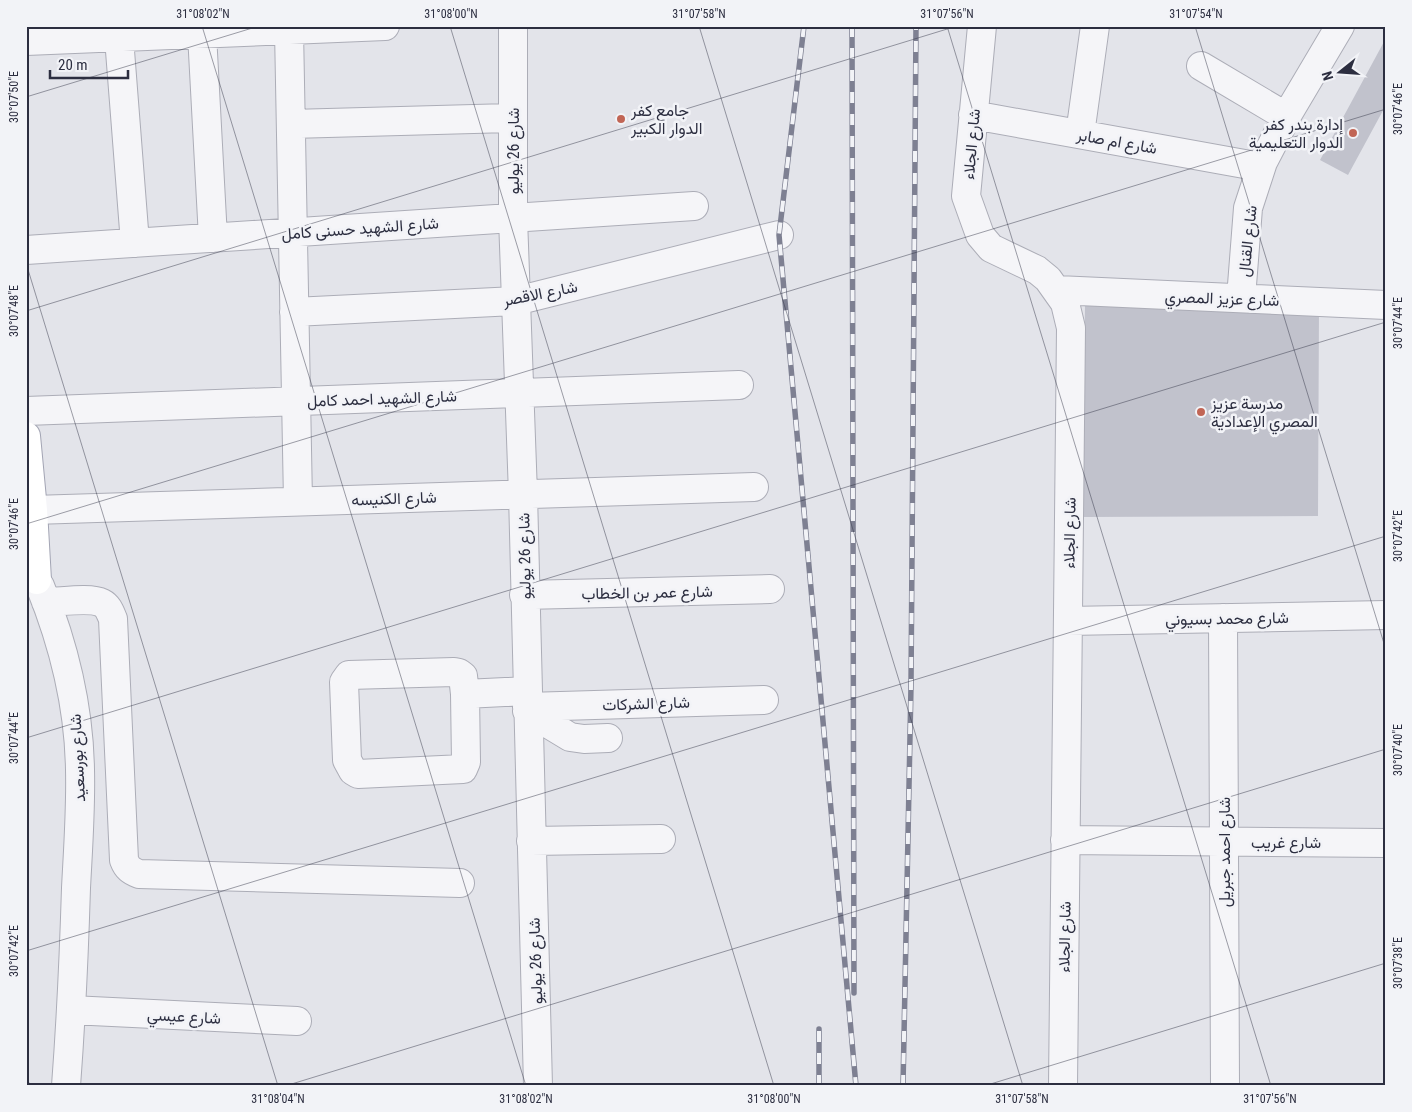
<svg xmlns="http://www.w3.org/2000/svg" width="1412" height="1112" font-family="'Roboto Condensed',Vazirmatn,sans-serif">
	<rect width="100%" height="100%" fill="#e3e4ea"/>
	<path fill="#c1c2cc" d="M 1386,38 L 1386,105 L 1348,175 L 1320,160 Z
		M 1085,303 L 1319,308 L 1318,516 L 1083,517 Z"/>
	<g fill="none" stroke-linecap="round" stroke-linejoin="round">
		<g stroke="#acadb7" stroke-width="30">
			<path id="minor" d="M 513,26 L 513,218 L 523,494 L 538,1086
				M 982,26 L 966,196 L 980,235 L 991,248 L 1037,270 L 1048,279 L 1065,303 L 1071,328 L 1063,1086
				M 289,30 L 298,501
				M 202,34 L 213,238
				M 119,38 L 135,243
				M 26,41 L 385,26
				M 1201,66 L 1287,117
				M 973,115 L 1261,167
				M 291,124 L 513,118
				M 1080,134 L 1095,26
				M 26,250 L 694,206
				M 1057,290 L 1386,305
				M 1241,298 L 1248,208 L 1263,162 L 1289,112 L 1340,26
				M 294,312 L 516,301 L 779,235
				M 26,411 L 739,385
				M 33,510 L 754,487
				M 40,586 C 64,645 79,706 80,770 C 81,809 78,849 76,888 C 74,954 71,1020 66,1086
				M 524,595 L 770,589
				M 46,602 C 61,602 90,597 102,603 C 108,606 110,612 113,619 L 124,860 C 127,868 131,871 139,874 L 460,883
				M 1223,618 L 1225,1086
				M 1068,621 L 1386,615
				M 465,694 L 466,762 L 463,769 L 358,774 L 353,771 L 347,760 L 344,682 L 349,675 L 454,672 L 459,673 L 463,676 L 465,694 L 527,691
				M 527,707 L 764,700
				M 527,711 L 570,737 L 584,739 L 608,738
				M 1065,840 L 1386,843
				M 531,841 L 661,839
				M 71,1010 L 297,1021"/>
		</g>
		<g stroke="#a3a5b4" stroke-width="30">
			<path id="major" d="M 26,436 L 33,510 L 37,580"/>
		</g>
		<use href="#minor" stroke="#f5f5f8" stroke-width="28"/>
		<use href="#major" stroke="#fff" stroke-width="28"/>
		<g stroke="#7e8092" stroke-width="5.5">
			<path id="rail" d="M 804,26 L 779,235 L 856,1086
				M 852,26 L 854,993
				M 819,1086 L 819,1029
				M 903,1086 L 911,686 L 916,26"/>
		</g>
		<use href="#rail" stroke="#f2f3f7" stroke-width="4" stroke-dasharray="11" stroke-linecap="butt"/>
	</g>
	<path fill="none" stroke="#2c2e40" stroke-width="1" stroke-opacity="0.45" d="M 202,26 L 526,1086M 450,26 L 774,1086M 699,26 L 1023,1086M 947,26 L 1271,1086M 1195,26 L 1386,650M 26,97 L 259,26M 26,263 L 278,1086M 26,311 L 957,26M 26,524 L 1386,109M 26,738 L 1386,322M 26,951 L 1386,536M 26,1074 L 30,1086M 285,1086 L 1386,749M 984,1086 L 1386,963"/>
	<g fill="#c16555" stroke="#f2f3f7" stroke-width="2">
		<circle cx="621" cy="119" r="5"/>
		<circle cx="1353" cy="133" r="5"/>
		<circle cx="1201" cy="412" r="5"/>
	</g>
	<g text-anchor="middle" stroke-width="5" stroke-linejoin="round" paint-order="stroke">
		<g font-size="16" fill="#2c2e40" stroke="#f2f3f7" text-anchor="start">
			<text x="631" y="116">جامع كفر<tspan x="631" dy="18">الدوار الكبير</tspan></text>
			<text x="1343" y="130" text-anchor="end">إدارة بندر كفر<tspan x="1343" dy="18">الدوار التعليمية</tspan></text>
			<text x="1211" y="409">مدرسة عزيز<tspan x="1211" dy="18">المصري الإعدادية</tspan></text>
		</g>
		<g font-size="16" fill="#2c2e40" stroke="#f2f3f7">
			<text transform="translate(1117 141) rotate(10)" y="6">شارع ام صابر</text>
			<text transform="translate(971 144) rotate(-85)" y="6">شارع الجلاء</text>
			<text transform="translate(513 151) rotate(-90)" y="6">شارع 26 يوليو</text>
			<text transform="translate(360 228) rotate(-4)" y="6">شارع الشهيد حسنى كامل</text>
			<text transform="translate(1247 241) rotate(-84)" y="6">شارع القنال</text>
			<text transform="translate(540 293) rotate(-11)" y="6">شارع الاقصر</text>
			<text transform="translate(1222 298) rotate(2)" y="6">شارع عزيز المصري</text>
			<text transform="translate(382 398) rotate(-2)" y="6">شارع الشهيد احمد كامل</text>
			<text transform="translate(394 498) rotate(-2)" y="6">شارع الكنيسه</text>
			<text transform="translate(1069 533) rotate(-89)" y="6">شارع الجلاء</text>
			<text transform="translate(524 556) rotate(-91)" y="6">شارع 26 يوليو</text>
			<text transform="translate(647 592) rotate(-1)" y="6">شارع عمر بن الخطاب</text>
			<text transform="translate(1227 618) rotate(-1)" y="6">شارع محمد بسيوني</text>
			<text transform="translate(646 703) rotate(-2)" y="6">شارع الشركات</text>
			<text transform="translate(77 758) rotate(-93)" y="6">شارع بورسعيد</text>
			<text x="1286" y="848">شارع غريب</text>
			<text transform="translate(1224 852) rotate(-90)" y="6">شارع احمد جبريل</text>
			<text transform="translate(1064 937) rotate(-89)" y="6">شارع الجلاء</text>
			<text transform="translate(535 961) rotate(-92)" y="6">شارع 26 يوليو</text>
			<text transform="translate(184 1016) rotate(3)" y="6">شارع عيسي</text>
		</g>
	</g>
	<rect width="1412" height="1112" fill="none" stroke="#f2f3f7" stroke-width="55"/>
	<g transform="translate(1340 72) rotate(253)" stroke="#f2f3f7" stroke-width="4" paint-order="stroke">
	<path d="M0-4L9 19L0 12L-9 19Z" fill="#2c2e40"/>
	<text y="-8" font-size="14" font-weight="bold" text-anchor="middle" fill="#2c2e40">N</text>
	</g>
	<path d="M50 70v8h78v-8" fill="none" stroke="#2c2e40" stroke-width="2.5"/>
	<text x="58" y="70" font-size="15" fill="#2c2e40" stroke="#f2f3f7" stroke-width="4" paint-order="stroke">20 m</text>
	<rect x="28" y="28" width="1356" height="1056" fill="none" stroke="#2c2e40" stroke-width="2"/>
	<g font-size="12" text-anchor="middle" fill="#2c2e40">
		<text x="203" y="18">31°08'02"N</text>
		<text x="451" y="18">31°08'00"N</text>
		<text x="699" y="18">31°07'58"N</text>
		<text x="947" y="18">31°07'56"N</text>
		<text x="1196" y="18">31°07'54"N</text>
		<text transform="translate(14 97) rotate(-90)" y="4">30°07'50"E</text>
		<text transform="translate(1398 109) rotate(-90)" y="4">30°07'46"E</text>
		<text transform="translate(14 311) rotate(-90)" y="4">30°07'48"E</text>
		<text transform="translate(1398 323) rotate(-90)" y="4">30°07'44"E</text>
		<text transform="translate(14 524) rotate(-90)" y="4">30°07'46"E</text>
		<text transform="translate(1398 536) rotate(-90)" y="4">30°07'42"E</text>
		<text transform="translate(14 738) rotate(-90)" y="4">30°07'44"E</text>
		<text transform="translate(1398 750) rotate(-90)" y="4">30°07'40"E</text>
		<text transform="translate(14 951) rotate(-90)" y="4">30°07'42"E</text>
		<text transform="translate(1398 963) rotate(-90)" y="4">30°07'38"E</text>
		<text x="278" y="1103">31°08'04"N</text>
		<text x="526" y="1103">31°08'02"N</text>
		<text x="774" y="1103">31°08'00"N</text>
		<text x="1022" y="1103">31°07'58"N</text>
		<text x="1270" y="1103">31°07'56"N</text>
	</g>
</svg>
